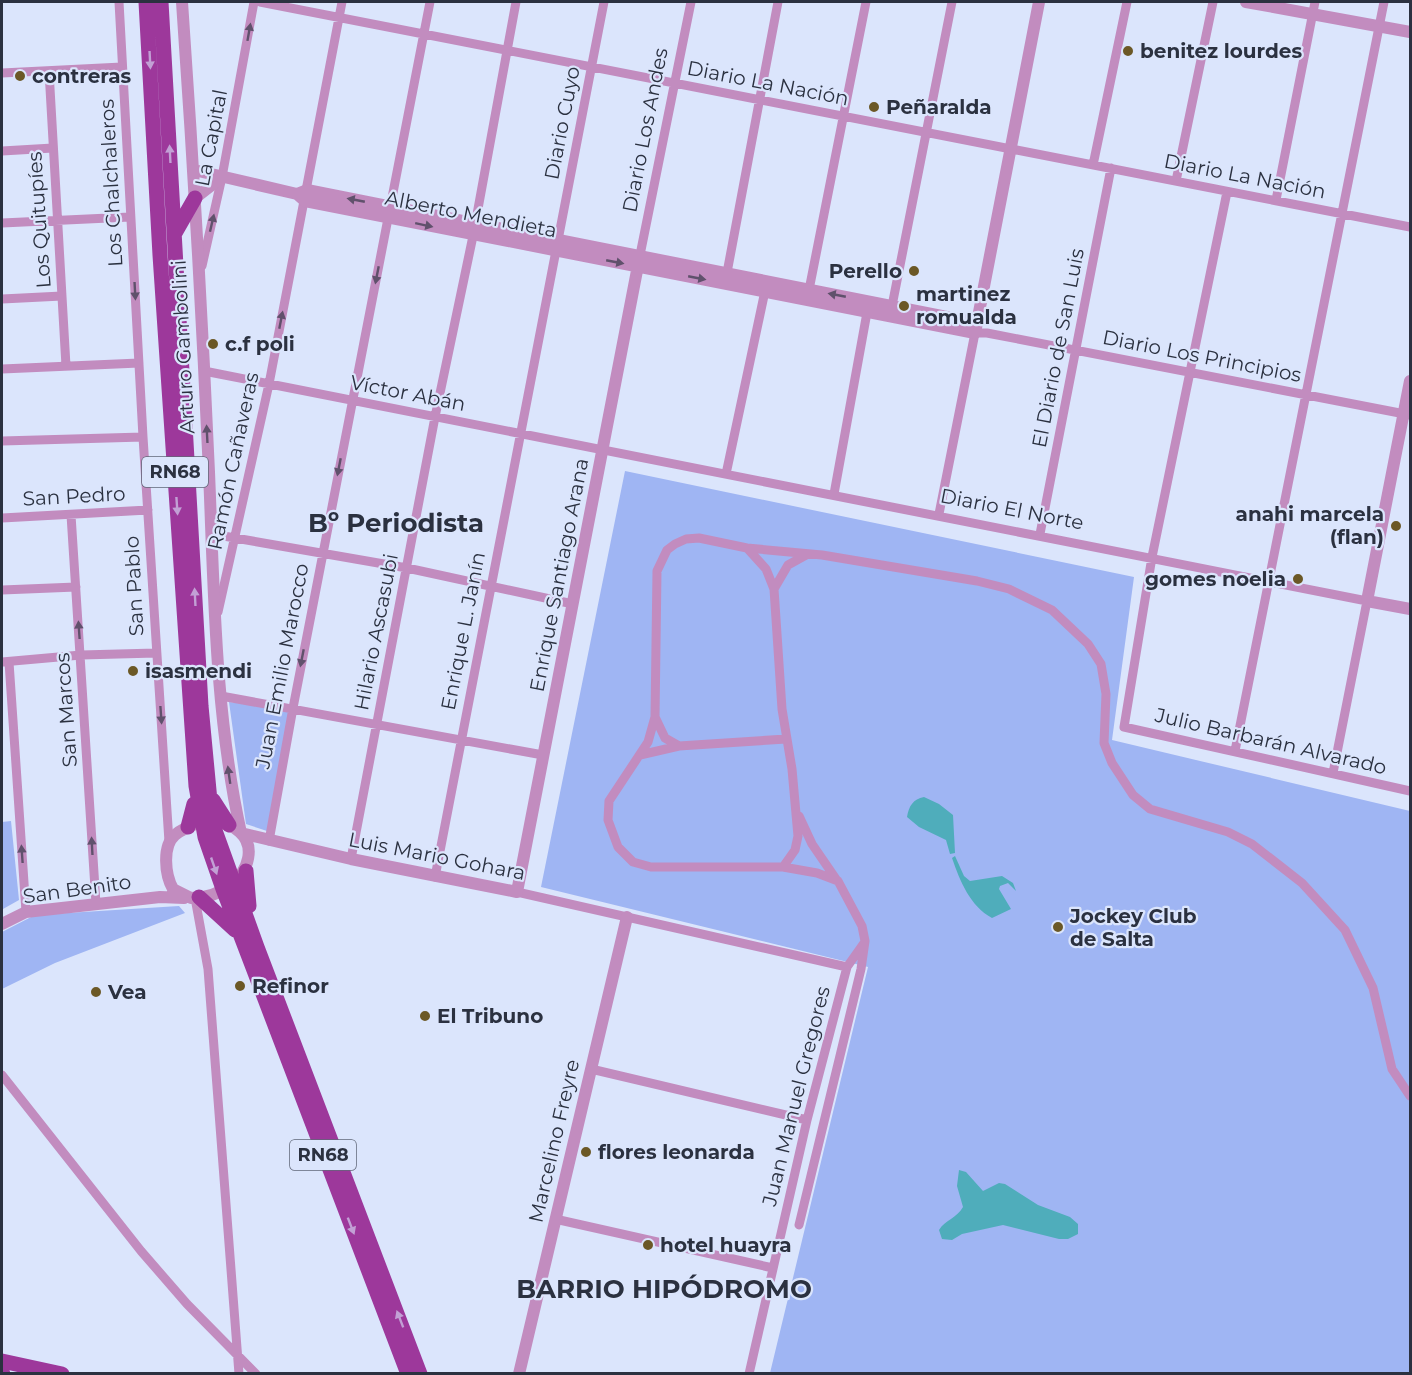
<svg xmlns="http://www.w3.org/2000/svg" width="1412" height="1375" font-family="Montserrat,sans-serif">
	<rect width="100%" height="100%" fill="#dbe5fc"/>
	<path fill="#9fb5f3" d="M 625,471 L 1134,577 L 1112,740 L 1410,811 L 1410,1373 L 770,1373 L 868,967 L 541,887 Z
		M 229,702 L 293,708 L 267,831 L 246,824 Z
		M 11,821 L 19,900 L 3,909 L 2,822 Z
		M 179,906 L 185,913 L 55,963 L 2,989 L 2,932 L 35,915 Z"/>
	<path fill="#4fadbb" d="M 924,797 L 939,804 L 953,815 L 955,853 L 950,854 L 946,840 L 919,827 L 907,817 C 909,806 913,799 924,797 Z
		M 955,856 L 964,876 L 970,881 L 1002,876 L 1013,883 L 1016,891 L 1008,883 L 1000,886 L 999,889 L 1011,909 L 992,918 C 970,906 960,881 952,858 Z
		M 959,1170 L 966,1172 L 983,1191 L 999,1183 L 1005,1184 L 1038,1205 L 1070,1217 L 1078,1224 L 1078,1234 L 1068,1239 L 1059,1239 L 1003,1225 L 962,1234 L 952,1240 L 942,1239 L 939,1230 C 945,1220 957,1218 963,1207 L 957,1186 Z"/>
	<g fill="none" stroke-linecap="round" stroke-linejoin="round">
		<path stroke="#c28cbf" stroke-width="9" d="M 119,2 L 143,437 L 169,842
			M 260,2 L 1410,227
			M 49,71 L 66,366
			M 2,73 L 122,67
			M 2,151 L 53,148
			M 1093,165 L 1127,2
			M 1176,181 L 1213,2
			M 1227,192 L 1152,557 L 1124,727 L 1410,791
			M 1276,200 L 1315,2
			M 2,223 L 130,217
			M 640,255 L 691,2
			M 202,266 L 222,177 L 254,2
			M 726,278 L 778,2
			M 808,295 L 866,2
			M 2,299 L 62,296
			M 891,311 L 952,2
			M 2,369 L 139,363
			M 204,371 L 1367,601 L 1333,773
			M 2,441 L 143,437
			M 726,474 L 765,291
			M 834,494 L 868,307
			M 939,514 L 975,333 L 987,333 L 1410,415
			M 71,515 L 96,904
			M 2,518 L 148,510
			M 212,534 L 407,568 L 573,604
			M 1040,534 L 1111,168
			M 747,548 L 766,569 L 774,589 L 782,709 L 792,769 L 798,836 L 795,850 L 783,867
			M 774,589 L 788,565 L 806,555
			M 2,590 L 76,587
			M 218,612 L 269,384 L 342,2
			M 2,662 L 81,655 L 156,653
			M 9,662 L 26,912
			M 221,696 L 543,755
			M 655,717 L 665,738 L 679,746
			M 1235,751 L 1384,2
			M 640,755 L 679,746 L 786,739
			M 799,816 L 812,844 L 836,879
			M 269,841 L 293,708 L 430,2
			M 351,859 L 435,417 L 473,236 L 516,2
			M 435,877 L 604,2
			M 517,892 L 847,967
			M 195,898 L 208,969 L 239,1374
			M 591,1069 L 807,1120
			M 2,1075 L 141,1251 L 187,1304 L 256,1374
			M 555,1219 L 773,1268
			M 799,1225 L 861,969 L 865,941 L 862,926 L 838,881 L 817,873 L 783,867 L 651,867 L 633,862 L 618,847 L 608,820 L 609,801 L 648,742 L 655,717 L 657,571 L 667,550 L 675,544 L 686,539 L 699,538 L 747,548 L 822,555 L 977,581 L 1009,589 L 1052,610 L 1088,644 L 1101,664 L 1106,694 L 1104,743 L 1112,763 L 1133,795 L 1150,809 L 1228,832 L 1252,844 L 1302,883 L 1345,930 L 1373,988 L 1392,1069 L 1410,1096
			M 749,1374 L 807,1120 L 847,967 L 864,943"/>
		<path stroke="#c28cbf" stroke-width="12" d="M 182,2 C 193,158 202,315 209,472 C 214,592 215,715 241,833
			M 1246,2 L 1410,32
			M 194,170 L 297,194 L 305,201 L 975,333 L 1039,2
			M 297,194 L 307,190 L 977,323
			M 195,198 L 222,177
			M 1410,381 L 1367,601 L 1410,609
			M 201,822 C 275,818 256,897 191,898 L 173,889 C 165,875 162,846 175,835 C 182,829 192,825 201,822 Z
			M 241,833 L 351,859 L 517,892 L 640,255
			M 2,924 L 26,912 L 160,897 L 184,898
			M 519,1374 L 627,917"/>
		<path stroke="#9d389b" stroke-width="15" d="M 146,2 L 160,255 L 196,786 L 205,837 L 223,889 L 408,1374
			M 161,2 L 201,706 L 212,822 L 257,947 L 420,1374
			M 175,233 L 195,198
			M 213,800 L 229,825
			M 188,827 L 194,804
			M 246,871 L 249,906
			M 199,897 L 235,930
			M 2,1361 L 62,1374
			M 2,1373 L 3,1374"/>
	</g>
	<defs><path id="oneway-solid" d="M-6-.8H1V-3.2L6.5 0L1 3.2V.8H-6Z" transform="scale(1.5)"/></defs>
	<g fill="#60516c">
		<use href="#oneway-solid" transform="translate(249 32) rotate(-80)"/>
		<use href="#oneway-solid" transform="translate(356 200) rotate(-169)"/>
		<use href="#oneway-solid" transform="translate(212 223) rotate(-77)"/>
		<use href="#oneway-solid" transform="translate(424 225) rotate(12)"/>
		<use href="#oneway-solid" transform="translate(615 262) rotate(11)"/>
		<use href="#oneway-solid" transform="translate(377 275) rotate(101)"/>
		<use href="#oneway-solid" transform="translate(697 278) rotate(11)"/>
		<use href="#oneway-solid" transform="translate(135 291) rotate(87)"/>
		<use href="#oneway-solid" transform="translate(837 295) rotate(-169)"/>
		<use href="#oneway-solid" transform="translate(281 320) rotate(-79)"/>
		<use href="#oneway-solid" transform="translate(207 434) rotate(-93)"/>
		<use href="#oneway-solid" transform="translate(339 467) rotate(101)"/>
		<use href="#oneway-solid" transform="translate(79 630) rotate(-94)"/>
		<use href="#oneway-solid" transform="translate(302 658) rotate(101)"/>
		<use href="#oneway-solid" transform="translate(161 715) rotate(86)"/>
		<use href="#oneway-solid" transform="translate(229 775) rotate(-98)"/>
		<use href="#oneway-solid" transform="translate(92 846) rotate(-93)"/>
		<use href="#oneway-solid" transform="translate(22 854) rotate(-94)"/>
	</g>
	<g fill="#c2a0d5">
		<use href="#oneway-solid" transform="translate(150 60) rotate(87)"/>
		<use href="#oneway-solid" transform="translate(170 154) rotate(-93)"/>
		<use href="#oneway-solid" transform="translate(177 506) rotate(86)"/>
		<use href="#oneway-solid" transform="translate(195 597) rotate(-93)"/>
		<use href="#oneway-solid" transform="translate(214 866) rotate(71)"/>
		<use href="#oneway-solid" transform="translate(351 1226) rotate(69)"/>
		<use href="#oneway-solid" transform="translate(400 1319) rotate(-111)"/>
	</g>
	<g fill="#6b5826" stroke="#dbe5fc" stroke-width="2">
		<circle cx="1128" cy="51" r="6"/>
		<circle cx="20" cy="76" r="6"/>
		<circle cx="874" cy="107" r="6"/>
		<circle cx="914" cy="271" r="6"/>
		<circle cx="904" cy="306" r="6"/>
		<circle cx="213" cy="344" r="6"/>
		<circle cx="1396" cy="526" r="6"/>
		<circle cx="1298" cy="579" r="6"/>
		<circle cx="133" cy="671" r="6"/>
		<circle cx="1058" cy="927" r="6"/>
		<circle cx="240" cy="986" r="6"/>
		<circle cx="96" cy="992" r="6"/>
		<circle cx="425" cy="1016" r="6"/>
		<circle cx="586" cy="1152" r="6"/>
		<circle cx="648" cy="1245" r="6"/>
	</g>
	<g text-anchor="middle" stroke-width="4.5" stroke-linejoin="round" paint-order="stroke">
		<g fill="#dbe5fc" stroke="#606778" stroke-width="1.5">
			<rect x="142" y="457" width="66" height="30" rx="4.5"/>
			<rect x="290" y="1140" width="66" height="30" rx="4.5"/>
		</g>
		<g font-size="18" font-weight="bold" fill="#2b3140">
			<text x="175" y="478">RN68</text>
			<text x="323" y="1161">RN68</text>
		</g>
		<g font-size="20" font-weight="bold" fill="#2b3140" stroke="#dbe5fc" text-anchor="start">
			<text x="1140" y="58">benitez lourdes</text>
			<text x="32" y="83">contreras</text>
			<text x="886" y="114">Peñaralda</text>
			<text x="902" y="278" text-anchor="end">Perello</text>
			<text x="916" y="301">martinez<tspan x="916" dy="23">romualda</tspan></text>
			<text x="225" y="351">c.f poli</text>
			<text x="1384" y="521" text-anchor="end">anahi marcela<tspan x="1384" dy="23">(flan)</tspan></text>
			<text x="1286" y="586" text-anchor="end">gomes noelia</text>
			<text x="145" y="678">isasmendi</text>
			<text x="1070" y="923">Jockey Club<tspan x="1070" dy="23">de Salta</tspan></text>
			<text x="252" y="993">Refinor</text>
			<text x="108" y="999">Vea</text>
			<text x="437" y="1023">El Tribuno</text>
			<text x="598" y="1159">flores leonarda</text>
			<text x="660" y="1252">hotel huayra</text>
		</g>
		<g font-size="20" fill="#2b3140" stroke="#dbe5fc">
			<text transform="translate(768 83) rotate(11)" y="7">Diario La Nación</text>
			<text transform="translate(562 123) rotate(-79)" y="7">Diario Cuyo</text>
			<text transform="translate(645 130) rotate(-79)" y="7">Diario Los Andes</text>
			<text transform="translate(211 138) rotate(-79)" y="7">La Capital</text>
			<text transform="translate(1245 176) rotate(11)" y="7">Diario La Nación</text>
			<text transform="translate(111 183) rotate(-93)" y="7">Los Chalchaleros</text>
			<text transform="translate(471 214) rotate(11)" y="7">Alberto Mendieta</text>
			<text transform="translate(39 220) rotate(-94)" y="7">Los Quitupíes</text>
			<text transform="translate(183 347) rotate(-93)" y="7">Arturo Gambolini</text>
			<text transform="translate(1058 348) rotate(-79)" y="7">El Diario de San Luis</text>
			<text transform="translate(1202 356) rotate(11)" y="7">Diario Los Principios</text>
			<text transform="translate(408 393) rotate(11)" y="7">Víctor Abán</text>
			<text transform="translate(233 461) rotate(-78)" y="7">Ramón Cañaveras</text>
			<text transform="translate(74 496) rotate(-3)" y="7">San Pedro</text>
			<text transform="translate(1012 509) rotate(11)" y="7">Diario El Norte</text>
			<text transform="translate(559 575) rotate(-79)" y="7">Enrique Santiago Arana</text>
			<text transform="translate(134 586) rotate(-93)" y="7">San Pablo</text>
			<text transform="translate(463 631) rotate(-79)" y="7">Enrique L. Janín</text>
			<text transform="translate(376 632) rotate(-79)" y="7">Hilario Ascasubi</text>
			<text transform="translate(282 666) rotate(-79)" y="7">Juan Emilio Marocco</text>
			<text transform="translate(66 710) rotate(-94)" y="7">San Marcos</text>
			<text transform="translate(1271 741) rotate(13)" y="7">Julio Barbarán Alvarado</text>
			<text transform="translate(437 856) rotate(11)" y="7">Luis Mario Gohara</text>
			<text transform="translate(77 889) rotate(-8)" y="7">San Benito</text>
			<text transform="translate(796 1096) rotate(-76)" y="7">Juan Manuel Gregores</text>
			<text transform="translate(554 1141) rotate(-77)" y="7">Marcelino Freyre</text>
		</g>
		<g font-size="26" font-weight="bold" fill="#2b3140" stroke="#dbe5fc">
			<text x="396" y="532">Bº Periodista</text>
			<text x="664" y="1298">BARRIO HIPÓDROMO</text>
		</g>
	</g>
	<rect width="1412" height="1375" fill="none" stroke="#2b3140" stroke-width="6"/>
</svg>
